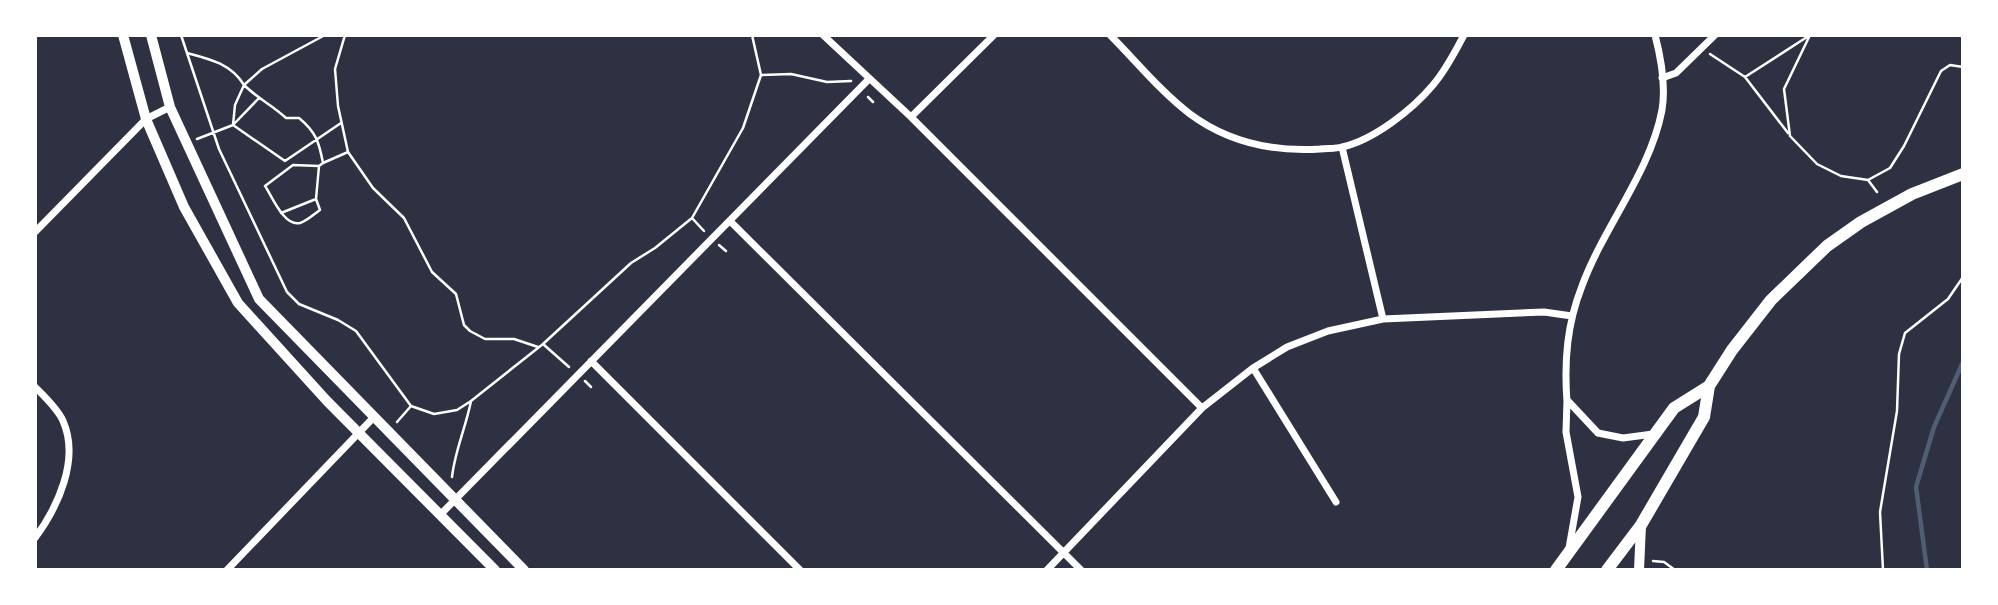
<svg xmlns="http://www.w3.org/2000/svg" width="1998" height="605" font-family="Montserrat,sans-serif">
	<rect width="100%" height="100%" fill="#2d3142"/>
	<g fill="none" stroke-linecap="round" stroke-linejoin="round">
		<path stroke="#4f5d75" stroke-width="4.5" d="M 1927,570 L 1916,487 L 1934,427 L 1963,362"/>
		<path stroke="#fff" stroke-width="2.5" d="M 181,35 L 219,149 L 287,292 L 299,304 L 338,320 L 356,331 L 411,406 L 434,414 L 457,410 L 471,401 C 466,427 455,450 452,477
			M 345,35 L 335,69 L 338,106 L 348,152 L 373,188 L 404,218 L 432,272 L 456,294 L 464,325 L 470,331 L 485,339 L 514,339 L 538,347
			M 1810,35 L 1784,89 L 1790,136 L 1817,164 L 1841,176 L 1868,180 L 1890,168 L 1904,146 L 1941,71 L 1950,65 L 1963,67
			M 1961,35 L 1963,39
			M 187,53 C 210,59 231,64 244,85 L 262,69 L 325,35
			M 1710,54 L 1745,77 L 1788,133
			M 761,75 L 791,74 L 827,82 L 851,81
			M 1745,77 L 1807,37
			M 868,97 L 873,102
			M 259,98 L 233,125 L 285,161 L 341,123
			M 197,139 L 233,125 L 235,105 L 244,85 C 257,98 272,105 286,118 L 299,118 C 316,132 319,142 323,163 L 348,152
			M 319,166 L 316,199 L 320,210 C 314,214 307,221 300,223 C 284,227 272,196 265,186 L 293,165 L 319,166 L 323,163
			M 1868,180 L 1877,192
			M 281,213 L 316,199
			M 692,218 L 704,231
			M 719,245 L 726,251
			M 543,344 L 569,367
			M 585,381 L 591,387
			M 471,401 L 543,344 L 631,263 L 655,248 L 692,218 L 743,128 L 761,75 L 752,35
			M 397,422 L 411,406
			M 1653,561 L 1664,562 L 1675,570
			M 1883,570 L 1880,512 L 1897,411 L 1899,354 L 1905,333 L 1948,299 L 1963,277"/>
		<path stroke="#fff" stroke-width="7" d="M 823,35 L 911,117 L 1202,408
			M 1110,35 C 1136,61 1160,91 1190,114 C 1229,143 1272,152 1320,149 C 1327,148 1335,149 1342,147 C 1374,140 1413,109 1433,85 C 1446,70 1455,52 1464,35
			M 1662,78 L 1676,73 L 1715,35
			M 911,117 L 994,35
			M 1342,147 L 1383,319
			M 731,222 L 1081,570
			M 35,232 L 146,119 L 170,107
			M 591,361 L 800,570
			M 1253,368 L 1336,502
			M 35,387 C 44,396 58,409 63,421 C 80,459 58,507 35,538
			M 1567,400 L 1566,432 L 1578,497 L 1569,548
			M 1568,401 L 1598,433 L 1623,438 L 1653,434
			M 1567,402 C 1564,361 1567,324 1582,286 C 1604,226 1650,173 1662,110 C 1666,86 1661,58 1655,35
			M 440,515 L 869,79
			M 227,570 L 374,417
			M 1047,570 L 1202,408 L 1253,368 L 1287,347 L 1328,331 L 1383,319 L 1544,312 L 1572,316"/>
		<path stroke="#fff" stroke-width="10" d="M 1639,570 L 1641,525"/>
		<path stroke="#fff" stroke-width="10" d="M 123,35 L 146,119 L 184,207 L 238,303 L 327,401 L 495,570
			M 151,35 L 170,107 L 259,299 L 524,570"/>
		<path stroke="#fff" stroke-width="12" d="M 1556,570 L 1674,408 L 1709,386
			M 1607,570 L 1641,525 L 1704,417 L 1709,386 L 1732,350 L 1771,300 L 1827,246 L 1861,222 L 1912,194 L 1963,174"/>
	</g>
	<rect width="1998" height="605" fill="none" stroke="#ffffff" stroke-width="74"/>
</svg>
